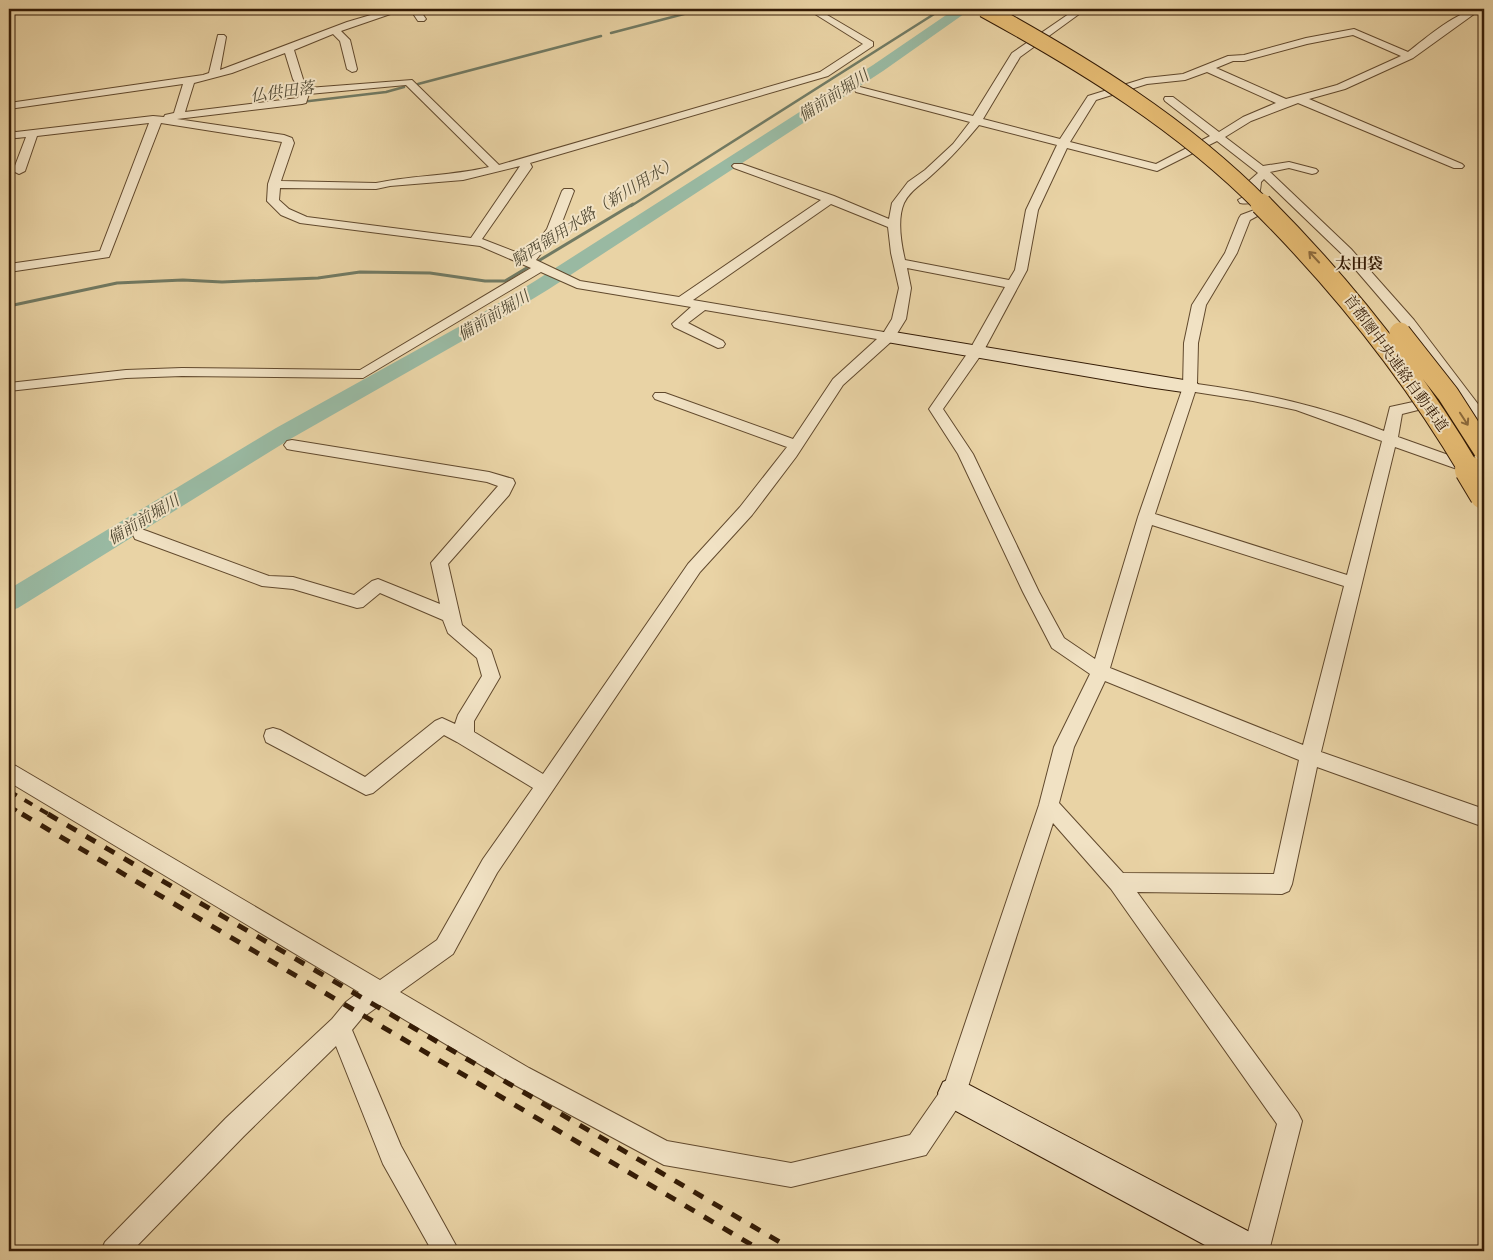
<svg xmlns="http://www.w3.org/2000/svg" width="1493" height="1260" font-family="'IM FELL French Canon','Noto Serif JP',serif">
	<rect width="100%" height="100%" fill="#e9d3a5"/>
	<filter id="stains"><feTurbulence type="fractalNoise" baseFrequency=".004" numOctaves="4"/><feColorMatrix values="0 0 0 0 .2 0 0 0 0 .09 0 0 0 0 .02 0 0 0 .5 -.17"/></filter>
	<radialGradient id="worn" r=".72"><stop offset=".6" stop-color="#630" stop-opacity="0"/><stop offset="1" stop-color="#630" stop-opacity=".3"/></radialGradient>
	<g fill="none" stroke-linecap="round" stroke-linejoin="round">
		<path stroke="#717a63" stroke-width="2.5" d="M 611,33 L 703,9
			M 418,84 L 601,36
			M 301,102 L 386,92 L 404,87
			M 9,139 L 20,137
			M 631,206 L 942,9"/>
		<path stroke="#717a63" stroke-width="3" d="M 9,306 L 117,283 L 183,280 L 222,282 L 318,278 L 360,272 L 430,273 L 485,281 L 505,281 L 633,204"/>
		<path fill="#99b9a2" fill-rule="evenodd" d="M 955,9 L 971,9 L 883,71 L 549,289 L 485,328 L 292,438 L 18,608 L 9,611 L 9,589 L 276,428 L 471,320 L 535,281 L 873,65 Z"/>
		<g stroke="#61492d" stroke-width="2">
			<path id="street" d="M 391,9 L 405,9 L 341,31 L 350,40 L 357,69 L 356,71 L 352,72 L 347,69 L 340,41 L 333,34 L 294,50 L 303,79 L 308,88 L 412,80 L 499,165 L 820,72 L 863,44 L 807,9 L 817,9 L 873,42 L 873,46 L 828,76 L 530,163 L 532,167 L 482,239 L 526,256 L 547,229 L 562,191 L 564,189 L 572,189 L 574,191 L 559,230 L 536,260 L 580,281 L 679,297 L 821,200 L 734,168 L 732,166 L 734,164 L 742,164 L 834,196 L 889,219 L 892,203 L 908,182 L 925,170 L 953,144 L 970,122 L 856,92 L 855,90 L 856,88 L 860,87 L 973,116 L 1012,53 L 1076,9 L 1086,9 L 1020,57 L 983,119 L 1060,139 L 1088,96 L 1146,78 L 1183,74 L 1228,56 L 1244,55 L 1306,38 L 1354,29 L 1408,52 C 1426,38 1459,9 1481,9 L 1413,58 L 1345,89 L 1309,99 L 1462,164 L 1464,166 L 1462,168 L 1454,168 L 1298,103 L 1251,121 L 1225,137 L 1263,166 L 1289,162 L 1316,169 L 1318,171 L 1316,173 L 1312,174 L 1289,168 L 1270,172 L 1351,249 L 1414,320 L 1484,412 L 1484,427 L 1479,425 L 1404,326 L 1343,255 L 1264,179 L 1261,182 C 1260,196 1257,206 1240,203 L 1238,200 L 1248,194 L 1249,181 L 1258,173 L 1217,141 L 1157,171 L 1067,148 L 1038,210 L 1027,270 L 983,352 L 943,409 L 973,454 L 1039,592 L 1064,638 L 1095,659 L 1138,517 L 1183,387 L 1184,343 L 1192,305 L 1225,253 L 1239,218 L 1241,215 L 1257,209 L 1263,213 L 1250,220 L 1237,253 L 1206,305 L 1198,343 L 1197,384 C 1262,393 1323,406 1384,431 L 1390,407 L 1413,402 L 1418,404 L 1420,407 L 1418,410 L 1402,414 L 1398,437 L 1482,467 L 1484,470 L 1482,475 L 1477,476 L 1395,447 L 1321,752 L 1484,809 L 1484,827 L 1317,767 L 1292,884 L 1289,891 L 1282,894 L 1137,892 L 1298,1113 L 1302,1121 L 1269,1251 L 1243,1251 L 1277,1124 L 1111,889 L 1053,823 L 966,1093 L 962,1101 L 926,1155 L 791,1187 L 664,1165 L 513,1084 L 380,1005 L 362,1018 L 352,1030 L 401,1146 L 459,1251 L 432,1251 L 383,1164 L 336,1046 L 244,1136 L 132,1251 L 101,1251 L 105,1242 L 226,1118 L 332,1019 L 346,1002 L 359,992 L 9,782 L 9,764 L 16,766 L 380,980 L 437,940 L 483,859 L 533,788 L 457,742 L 444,735 L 373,793 L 366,795 L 266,742 L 264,736 L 266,730 L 273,728 L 280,730 L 365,777 L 435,721 L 442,718 L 455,724 L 458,715 L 482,676 L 477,658 L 448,633 L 443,620 L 380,593 L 363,607 L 357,608 L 293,589 L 262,586 L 135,539 L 133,535 L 135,531 L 141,529 L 147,531 L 269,576 L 293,577 L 354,595 L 372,581 L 378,579 L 440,604 L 431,563 L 498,486 L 487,482 L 292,450 L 287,449 L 284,445 L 287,441 L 292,440 L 489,472 L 513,479 L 515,483 L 509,495 L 448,564 L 462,625 L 491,650 L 500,677 L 474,721 L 474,732 L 543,774 L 688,564 L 740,507 L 787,447 L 655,399 L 653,396 L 655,393 L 665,393 L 793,439 L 833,379 L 877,339 L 705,310 L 688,323 L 723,341 L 725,344 L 723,347 L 718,348 L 674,327 L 672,324 L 691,307 L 577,288 L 541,272 L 363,378 L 182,376 L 126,378 L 9,391 L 9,383 L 126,370 L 182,368 L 360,370 L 531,268 L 480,246 L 300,223 L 281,215 L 267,201 L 268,184 L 282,142 L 161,123 L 109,257 L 9,272 L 9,264 L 100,251 L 149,123 L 37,136 L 25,171 L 19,174 L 13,171 L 26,137 L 16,138 L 9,136 L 9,130 L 16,132 L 153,116 L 164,117 L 165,115 L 174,113 L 183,84 L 9,109 L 9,103 L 203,75 L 209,73 L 218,35 L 224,35 L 226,37 L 220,70 L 347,22 ZM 1353,35 L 1401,56 L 1337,85 L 1286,99 L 1216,68 L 1233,61 L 1244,61 L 1307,44 ZM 285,53 L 293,79 L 300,91 L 298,98 L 185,112 L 194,83 L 232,73 ZM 1207,72 L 1276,103 L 1243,117 L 1219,132 L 1173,97 L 1165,97 L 1164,99 L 1165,101 L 1210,136 L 1156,164 L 1070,142 L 1096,100 L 1147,84 L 1185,80 ZM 406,85 L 489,167 C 452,176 413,175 376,183 L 281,181 L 294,143 L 292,138 L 284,135 L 177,119 L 302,104 L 306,103 L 309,94 ZM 979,125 L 1057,145 L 1026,210 L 1015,270 L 1009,280 L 905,260 C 901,243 897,219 904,203 C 911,189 924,183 934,173 C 951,158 965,142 979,125 ZM 520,166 L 471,238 L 307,217 L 289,209 L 279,200 L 280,188 L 376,189 L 390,186 L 463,180 ZM 831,204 L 888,227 L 891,253 L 899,288 L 892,319 L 884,332 L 693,300 ZM 907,268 L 1005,287 L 969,351 L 929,409 L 958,454 L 1023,592 L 1052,648 L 1090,674 L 1054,747 L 1039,805 L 944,1086 L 910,1135 L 791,1163 L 667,1141 L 529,1068 L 400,992 L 453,954 L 497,873 L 700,572 L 752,515 L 796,457 L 843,385 L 893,340 L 906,319 L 911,288 ZM 1195,392 L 1253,401 L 1296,410 L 1382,441 L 1347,575 L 1155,514 ZM 1152,525 L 1344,586 L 1303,745 L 1110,668 ZM 1105,681 L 1299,760 L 1274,874 L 1123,873 L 1059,803 L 1074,747 Z
				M 410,9 L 419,9 L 426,19 L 424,21 L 418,21 Z"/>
		</g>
		<g stroke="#341b05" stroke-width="2">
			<path id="secondary" d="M 888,331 L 1190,381 L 1197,383 L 1200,387 L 1197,391 L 1190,393 L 1148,387 L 881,341 L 879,337 L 881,333 Z
				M 954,1077 L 1263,1239 L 1268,1251 L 1216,1251 L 943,1104 L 938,1093 L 943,1082 Z"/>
		</g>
		<use href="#street" fill="#f1e2c4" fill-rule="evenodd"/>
		<use href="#secondary" fill="#f1e2c4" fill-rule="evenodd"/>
		<path stroke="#341b05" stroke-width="2.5" stroke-dasharray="5 5" stroke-linecap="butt" d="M 9,13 L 32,9"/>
		<path stroke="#341b05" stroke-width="4" stroke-dasharray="9 9" stroke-linecap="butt" d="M 9,791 L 50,815
			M 9,806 L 24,815"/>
		<path stroke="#341b05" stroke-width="5" stroke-dasharray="11 11" stroke-linecap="butt" d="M 22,814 L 762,1251
			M 48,814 L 795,1251"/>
		<g stroke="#341b05" stroke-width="18" stroke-linecap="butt">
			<path id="highway-bridge-far2" d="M 984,9 C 1084,64 1182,124 1263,206"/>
		</g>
		<g stroke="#341b05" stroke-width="23" stroke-linecap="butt">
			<path id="highway-bridge-far1" d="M 1261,204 C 1342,285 1412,373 1470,471
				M 1400,333 L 1448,394 L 1484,450"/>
		</g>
		<g stroke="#341b05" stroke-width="30" stroke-linecap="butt">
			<path id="highway-bridge" d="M 1469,470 L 1484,495"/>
		</g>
		<use href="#highway-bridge-far2" stroke="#e4ba72" stroke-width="16"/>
		<use href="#highway-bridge-far1" stroke="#e4ba72" stroke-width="21"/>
		<use href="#highway-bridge" stroke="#e4ba72" stroke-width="28"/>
	</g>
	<defs><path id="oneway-shaft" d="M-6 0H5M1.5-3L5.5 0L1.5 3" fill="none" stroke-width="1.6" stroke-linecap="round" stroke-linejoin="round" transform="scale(1.25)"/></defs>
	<g stroke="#8c6a3c">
		<use href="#oneway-shaft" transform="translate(1314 257) rotate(-133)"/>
		<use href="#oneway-shaft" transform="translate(1464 419) rotate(57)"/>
	</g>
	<g text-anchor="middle" stroke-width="4" stroke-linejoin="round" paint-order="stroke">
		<g font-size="15" fill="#341b05" stroke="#f1e2c4">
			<text transform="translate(1396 363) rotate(54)" y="5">首都圏中央連絡自動車道</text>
		</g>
		<g font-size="16" font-style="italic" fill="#524a34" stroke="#f1e2c4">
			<text transform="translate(282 91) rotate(-8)" y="6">仏供田落</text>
			<text transform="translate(833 95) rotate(-33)" y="6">備前前堀川</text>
			<text transform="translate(594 211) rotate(-32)" y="6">騎西領用水路（新川用水）</text>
			<text transform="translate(493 315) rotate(-31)" y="6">備前前堀川</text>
			<text transform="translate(143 519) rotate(-31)" y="6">備前前堀川</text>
		</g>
		<g font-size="16" font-weight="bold" fill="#341b05" stroke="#f1e2c4">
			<text x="1359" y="269">太田袋</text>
		</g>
	</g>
	<rect width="1493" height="1260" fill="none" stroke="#e9d3a5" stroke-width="30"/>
	<rect x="10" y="10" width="1473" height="1240" fill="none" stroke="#341b05" stroke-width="2.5"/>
	<rect x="15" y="15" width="1463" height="1230" fill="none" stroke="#341b05"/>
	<rect width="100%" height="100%" filter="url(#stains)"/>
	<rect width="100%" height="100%" fill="url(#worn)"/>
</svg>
